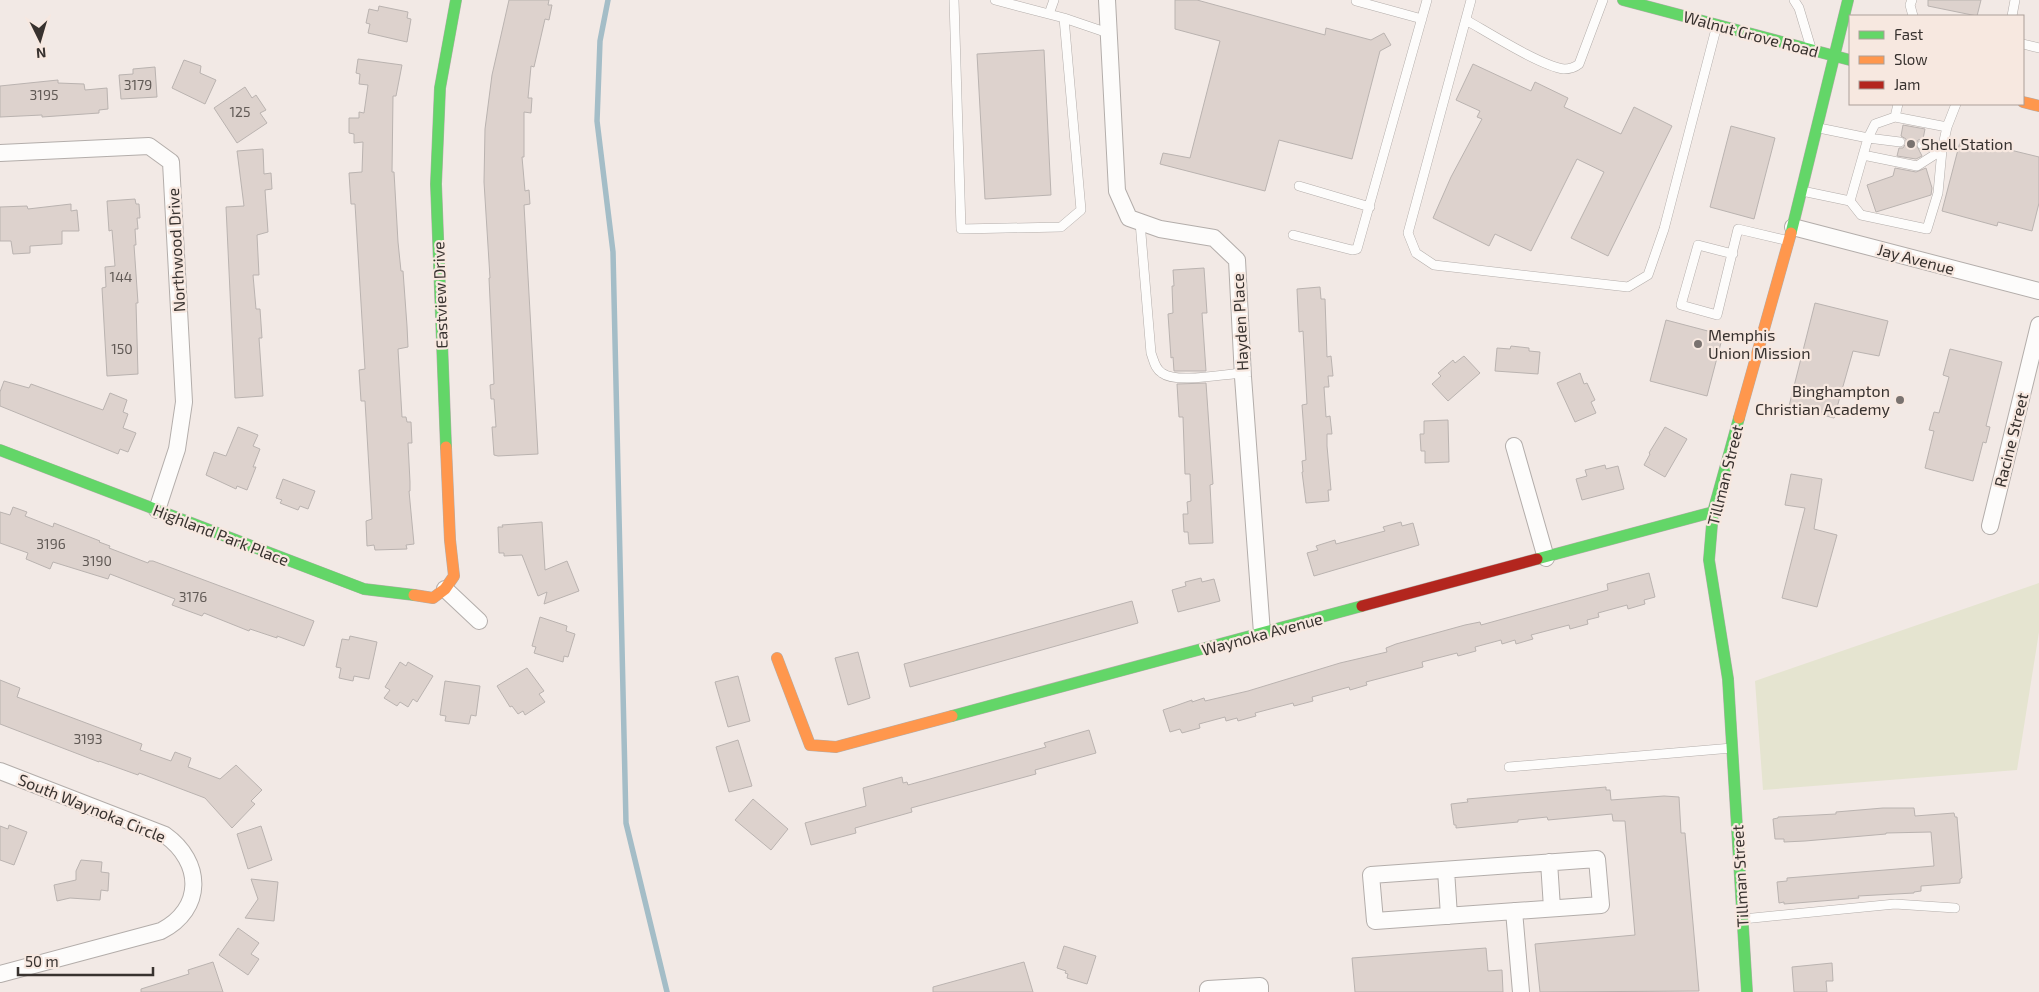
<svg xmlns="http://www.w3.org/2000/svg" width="2039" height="992" font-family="'Exo 2',sans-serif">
	<rect width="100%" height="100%" fill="#f2e9e5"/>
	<path fill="#e5e4d0" d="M 2039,583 L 2039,632 L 2017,770 L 1763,790 L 1755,681 Z"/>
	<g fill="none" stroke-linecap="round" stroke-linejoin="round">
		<path stroke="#a4bdc7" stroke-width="5.5" d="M 608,0 L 600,41 L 597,121 L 613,252 L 626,823 L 667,992"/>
	</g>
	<path fill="#ddd2cd" stroke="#bab3b0" d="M 509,0 L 549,0 L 548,5 L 552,5 L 549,20 L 545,19 L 534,67 L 531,66 L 528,98 L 532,98 L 531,113 L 524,112 L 524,157 L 522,157 L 525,191 L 529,190 L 530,204 L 524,205 L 538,454 L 498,456 L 494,455 L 492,427 L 496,427 L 494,399 L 491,399 L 490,385 L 494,384 L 489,278 L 490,278 L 484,182 L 485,129 L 492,75 Z
		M 1175,0 L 1197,0 L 1325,35 L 1326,28 L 1371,40 L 1384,33 L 1391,45 L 1380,51 L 1352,159 L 1279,140 L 1265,191 L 1160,164 L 1163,153 L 1190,158 L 1220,41 L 1175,29 Z
		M 1928,0 L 1981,0 L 1977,16 L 1928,6 Z
		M 379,6 L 408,12 L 407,18 L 411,19 L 407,42 L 368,33 L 370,24 L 366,23 L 369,9 L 378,11 Z
		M 1044,50 L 1051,195 L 985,199 L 977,54 Z
		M 358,59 L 402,65 L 396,96 L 393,96 L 392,172 L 394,172 L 398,242 L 401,271 L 403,271 L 407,326 L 408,347 L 398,349 L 402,417 L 406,417 L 407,422 L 411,422 L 412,443 L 408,443 L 410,482 L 410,491 L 409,491 L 414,544 L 406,545 L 407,549 L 375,550 L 374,545 L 367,546 L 366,521 L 372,519 L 365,401 L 361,401 L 359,370 L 365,369 L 355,204 L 351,204 L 349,173 L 362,172 L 363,142 L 354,143 L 354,134 L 349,133 L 349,118 L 359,118 L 359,112 L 364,113 L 368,85 L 359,84 L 360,74 L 356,73 Z
		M 184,60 L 201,66 L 200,73 L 216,80 L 205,104 L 172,88 Z
		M 1473,64 L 1531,91 L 1535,82 L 1568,98 L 1564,107 L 1621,134 L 1634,107 L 1672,126 L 1608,256 L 1571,238 L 1604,172 L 1577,159 L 1531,251 L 1495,234 L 1489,246 L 1433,218 L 1451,177 L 1482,119 L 1477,117 L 1480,111 L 1456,100 Z
		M 155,67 L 157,97 L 121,99 L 119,75 L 133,74 L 133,69 Z
		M 58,80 L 58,83 L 84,84 L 85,90 L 107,88 L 108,109 L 99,110 L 99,113 L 42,117 L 42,115 L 0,117 L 0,86 Z
		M 245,87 L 252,98 L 256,95 L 266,110 L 260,113 L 267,123 L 237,143 L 214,108 Z
		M 1903,125 L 1925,129 L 1923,139 L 1918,140 L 1916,144 L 1922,156 L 1916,159 L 1897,156 L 1899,148 L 1903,148 L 1906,143 L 1906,139 L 1901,136 Z
		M 1731,126 L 1775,138 L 1754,219 L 1710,207 Z
		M 1961,138 L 2039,157 L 2039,203 L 2032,231 L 1998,222 L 1997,226 L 1942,211 Z
		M 263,149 L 264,174 L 271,173 L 272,189 L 265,190 L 268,232 L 257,235 L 259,275 L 253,275 L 256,309 L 260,309 L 262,338 L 259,338 L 263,396 L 235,398 L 226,207 L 244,206 L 237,151 Z
		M 1895,168 L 1916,172 L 1926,168 L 1932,188 L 1931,195 L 1876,212 L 1867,185 L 1893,176 Z
		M 135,199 L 136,204 L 139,204 L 140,218 L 137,218 L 138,229 L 135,229 L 136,245 L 134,245 L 138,303 L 136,303 L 138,374 L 107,376 L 102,288 L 106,287 L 105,267 L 115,266 L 112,230 L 109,231 L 107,201 Z
		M 71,204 L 71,211 L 77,210 L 79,231 L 62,231 L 62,244 L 30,246 L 30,253 L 13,254 L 11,241 L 0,241 L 0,207 L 27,206 L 28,209 Z
		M 1204,268 L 1207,313 L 1202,313 L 1206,371 L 1174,371 L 1173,357 L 1171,358 L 1168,314 L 1173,313 L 1172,286 L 1174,286 L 1173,270 Z
		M 1320,287 L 1321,299 L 1325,299 L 1327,357 L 1331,356 L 1333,376 L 1328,376 L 1329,387 L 1324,387 L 1326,417 L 1330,416 L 1332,434 L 1327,434 L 1327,446 L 1331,490 L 1328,490 L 1329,501 L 1306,503 L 1302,472 L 1303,472 L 1302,461 L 1306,460 L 1302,405 L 1307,404 L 1303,331 L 1299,332 L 1297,289 Z
		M 1815,303 L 1888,321 L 1879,356 L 1853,351 L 1834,418 L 1789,406 Z
		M 1666,320 L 1723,335 L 1707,396 L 1650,381 Z
		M 1511,346 L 1529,348 L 1529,351 L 1540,352 L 1538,374 L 1495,371 L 1497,348 L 1510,349 Z
		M 1950,349 L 2002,362 L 1986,426 L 1990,427 L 1986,443 L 1983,442 L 1973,481 L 1925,468 L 1934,431 L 1929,430 L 1934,412 L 1939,413 L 1949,377 L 1943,375 Z
		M 1464,356 L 1480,373 L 1448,401 L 1432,384 L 1441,376 L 1438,373 L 1453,360 L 1455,363 Z
		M 1580,373 L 1584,384 L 1587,383 L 1595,400 L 1591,402 L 1596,413 L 1575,422 L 1557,383 Z
		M 4,381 L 29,388 L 31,384 L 103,410 L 110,393 L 127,400 L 123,412 L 128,414 L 123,428 L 136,433 L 128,452 L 120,449 L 118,454 L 0,406 L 0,392 Z
		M 1206,383 L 1213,484 L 1210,485 L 1213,543 L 1189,544 L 1188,532 L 1184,532 L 1183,514 L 1188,514 L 1187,502 L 1191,501 L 1190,474 L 1185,474 L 1183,417 L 1179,417 L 1177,384 Z
		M 1448,420 L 1449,462 L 1425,463 L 1425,451 L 1421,451 L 1420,434 L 1424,434 L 1424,421 Z
		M 238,427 L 258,435 L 253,446 L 260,449 L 253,467 L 256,467 L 247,490 L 237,486 L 236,489 L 206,475 L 214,452 L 226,456 Z
		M 1665,427 L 1687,439 L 1665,477 L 1644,465 L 1650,454 L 1649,453 Z
		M 1605,465 L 1606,469 L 1618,466 L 1624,489 L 1582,500 L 1576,479 L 1587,476 L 1585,470 Z
		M 1791,474 L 1822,479 L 1814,529 L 1837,535 L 1817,607 L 1782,598 L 1805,508 L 1785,505 Z
		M 283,479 L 315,491 L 308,509 L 300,506 L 298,510 L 280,503 L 282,500 L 276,498 Z
		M 13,507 L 27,512 L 25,516 L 53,527 L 54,523 L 100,541 L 99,542 L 110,546 L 109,548 L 148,563 L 149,561 L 153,561 L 314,621 L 304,646 L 277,636 L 277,638 L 250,629 L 249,631 L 204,613 L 202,616 L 172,605 L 175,599 L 110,574 L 108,579 L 53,562 L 50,569 L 26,559 L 28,553 L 0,543 L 0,512 L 10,515 Z
		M 542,522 L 545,570 L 567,561 L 579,591 L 544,604 L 547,592 L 538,596 L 522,555 L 504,556 L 504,553 L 499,553 L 498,527 L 503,527 L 502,525 Z
		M 1401,522 L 1402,526 L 1413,523 L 1419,545 L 1314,576 L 1307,553 L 1318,550 L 1316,546 L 1335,540 L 1336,544 L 1385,531 L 1383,527 Z
		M 1649,573 L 1655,597 L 1644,600 L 1645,604 L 1628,609 L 1627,605 L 1598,613 L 1599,617 L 1587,620 L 1588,624 L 1570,629 L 1569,625 L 1531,635 L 1533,639 L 1516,644 L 1515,640 L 1502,644 L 1501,640 L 1475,647 L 1476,651 L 1458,656 L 1457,653 L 1422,662 L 1423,667 L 1366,682 L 1367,685 L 1350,690 L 1349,687 L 1312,697 L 1313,701 L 1294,706 L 1293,703 L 1255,713 L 1256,716 L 1238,721 L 1237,718 L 1226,721 L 1225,717 L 1199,724 L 1200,728 L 1182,733 L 1180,729 L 1170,732 L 1163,710 L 1175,706 L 1192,700 L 1192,702 L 1204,698 L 1205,701 L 1248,691 L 1340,663 L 1387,652 L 1386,648 L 1396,644 L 1465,625 L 1480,622 L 1481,625 L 1608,590 L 1607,584 Z
		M 1201,578 L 1202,582 L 1214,579 L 1220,601 L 1178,612 L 1172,590 L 1186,586 L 1185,582 Z
		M 1132,601 L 1138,623 L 910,687 L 904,664 Z
		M 540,617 L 567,626 L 566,631 L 575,634 L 568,657 L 564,656 L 563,662 L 534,653 L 536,647 L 532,646 Z
		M 350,636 L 377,642 L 369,679 L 354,676 L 353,681 L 339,678 L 341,668 L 336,667 L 342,639 L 349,640 Z
		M 858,652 L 870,698 L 848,705 L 835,658 Z
		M 400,662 L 406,666 L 408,662 L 433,676 L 417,702 L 413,699 L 408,707 L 400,702 L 397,706 L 384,698 L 390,690 L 385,687 Z
		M 527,668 L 544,691 L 539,694 L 545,702 L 525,715 L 523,711 L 518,714 L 512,706 L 510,707 L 497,686 Z
		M 738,676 L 750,721 L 728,727 L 715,682 Z
		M 0,680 L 20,688 L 17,697 L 142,744 L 140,750 L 171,761 L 175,752 L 191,758 L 188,767 L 220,779 L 236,765 L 262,790 L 251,801 L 255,804 L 232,828 L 205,798 L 139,773 L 138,775 L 99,761 L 99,762 L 0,724 Z
		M 445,681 L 480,686 L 476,716 L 471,715 L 469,724 L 445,721 L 446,716 L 440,715 Z
		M 1089,730 L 1096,753 L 1035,770 L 1036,774 L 911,808 L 912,812 L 855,828 L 856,833 L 811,845 L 805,823 L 866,806 L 863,788 L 902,777 L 903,783 L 907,782 L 908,785 L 1046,747 L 1044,743 Z
		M 738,740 L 752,786 L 729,792 L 716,747 Z
		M 1606,787 L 1606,790 L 1610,790 L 1611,800 L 1664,796 L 1679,797 L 1681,833 L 1685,833 L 1699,991 L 1540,992 L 1535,944 L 1635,935 L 1625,821 L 1613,821 L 1612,814 L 1548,820 L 1547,817 L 1518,820 L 1518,822 L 1456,828 L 1456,825 L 1454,825 L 1451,804 L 1468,802 L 1467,799 Z
		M 753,799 L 788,829 L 771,850 L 735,820 Z
		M 1883,808 L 1914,808 L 1915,816 L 1954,813 L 1955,817 L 1957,817 L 1962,878 L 1960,879 L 1960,883 L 1921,886 L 1921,891 L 1914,892 L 1914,893 L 1858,896 L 1859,898 L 1784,904 L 1784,902 L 1779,903 L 1777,882 L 1787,881 L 1787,878 L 1934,866 L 1931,832 L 1886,833 L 1886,834 L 1805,841 L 1784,842 L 1784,839 L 1775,839 L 1773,819 L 1778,818 L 1778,817 L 1836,814 L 1836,812 Z
		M 9,825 L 27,832 L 14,865 L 0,860 L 0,826 L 8,829 Z
		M 261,826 L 272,860 L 248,869 L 237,834 Z
		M 81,860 L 102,862 L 101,872 L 109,873 L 108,891 L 101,890 L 100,900 L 70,898 L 57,901 L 54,885 L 76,880 L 76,871 Z
		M 251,879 L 278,882 L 274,921 L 245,918 L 258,899 Z
		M 238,928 L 259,943 L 251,954 L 259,959 L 248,975 L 219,955 Z
		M 1064,946 L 1096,956 L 1087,984 L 1067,978 L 1068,974 L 1065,973 L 1066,971 L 1057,968 Z
		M 1486,948 L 1488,971 L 1502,970 L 1503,992 L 1355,992 L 1352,958 Z
		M 213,962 L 223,992 L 141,992 L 141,989 L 189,974 L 188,970 Z
		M 1024,962 L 1033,992 L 933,992 L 933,987 Z
		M 1832,963 L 1833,981 L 1826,981 L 1827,992 L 1794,992 L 1792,967 Z"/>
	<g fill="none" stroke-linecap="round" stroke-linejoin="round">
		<g stroke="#b3adaa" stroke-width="10">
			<path id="lane" d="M 954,0 L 961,229 L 1061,227 L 1081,210 L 1064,18
				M 995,0 L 1064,18 L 1108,33
				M 1471,0 L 1408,233 L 1416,253 L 1434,265 L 1628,287 L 1648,275 L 1664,229 L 1717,25
				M 1794,0 L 1799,8 L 1811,48
				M 1912,0 L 1910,5 L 1913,16
				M 1356,1 L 1422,19
				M 1049,14 L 1054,0
				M 2012,16 L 2015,0
				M 1466,20 C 1489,33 1541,66 1564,69 C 1570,69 1574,68 1579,64 L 1603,0
				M 2023,44 L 2039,48
				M 1895,117 L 1898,104
				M 1819,128 L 1868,138 L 1900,142
				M 1922,145 L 1942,150
				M 1863,155 L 1917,166 L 1942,150
				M 1299,186 L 1370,207
				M 1802,191 L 1850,201 L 1868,138 L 1875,124 L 1895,117 L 1947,127 L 1956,104
				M 1850,201 L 1861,215 L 1927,229 L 1938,193 L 1942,150 L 1947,127
				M 1140,222 L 1151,353 C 1154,361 1155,369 1162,373 C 1176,384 1224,374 1243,373
				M 1293,235 L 1352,250 L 1357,249 L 1427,0
				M 1733,254 L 1698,245 L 1681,305 L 1717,315 L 1738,229 L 1789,241
				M 1509,767 L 1732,748
				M 1743,919 L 1895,904 L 1955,908"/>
		</g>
		<g stroke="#b3adaa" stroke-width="18">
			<path id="street" d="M 1107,0 L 1117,191 L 1129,218 L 1160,229 L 1214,238 L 1237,260 L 1243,377 L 1262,633
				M 0,153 L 149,146 L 171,162 L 184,402 L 177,449 L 157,510
				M 1793,227 L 2039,291
				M 1514,446 L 1546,558
				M 1990,526 L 2039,325
				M 445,589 L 479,621
				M 0,771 L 165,835 C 203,862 204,909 161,931 L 0,974
				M 1597,859 L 1601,905 L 1375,921 L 1371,875 Z
				M 1549,862 L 1552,908
				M 1446,870 L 1449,916
				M 1514,911 L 1521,992
				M 1208,992 L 1208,989 L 1260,986 L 1260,992"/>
		</g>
		<g stroke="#b3adaa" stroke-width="12">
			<path id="fast" d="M 1623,0 L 1850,60
				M 1791,233 L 1848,0
				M 1739,418 L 1713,512 L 1709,560 L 1728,679 L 1747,992
				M 446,447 L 436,184 L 440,88 L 456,0
				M 0,450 L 364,589 L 414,595
				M 1537,559 L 1713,512
				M 952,716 L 1362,606"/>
		</g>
		<g stroke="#b3adaa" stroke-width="12">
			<path id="slow" d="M 2023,102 L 2039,106
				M 1739,418 L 1791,233
				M 414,595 L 433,598 L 445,589 L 454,576 L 450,540 L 446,447
				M 777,658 L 810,745 L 836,747 L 952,716"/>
		</g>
		<g stroke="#b3adaa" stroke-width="12">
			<path id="jam" d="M 1362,606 L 1537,559"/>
		</g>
		<use href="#lane" stroke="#fdfcfb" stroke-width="9"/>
		<use href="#street" stroke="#fdfcfb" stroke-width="16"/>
		<use href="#fast" stroke="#63d668" stroke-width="11"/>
		<use href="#slow" stroke="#ff974d" stroke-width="11"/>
		<use href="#jam" stroke="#b3261e" stroke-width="11"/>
	</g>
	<g fill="#79726f" stroke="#f7e8e0" stroke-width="2">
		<circle cx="1911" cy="144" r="5"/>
		<circle cx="1698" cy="344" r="5"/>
		<circle cx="1900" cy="400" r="5"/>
	</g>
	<g text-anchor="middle" stroke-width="4.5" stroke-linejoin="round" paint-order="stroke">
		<g font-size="14" fill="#615a56">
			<text x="138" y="90">3179</text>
			<text x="44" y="100">3195</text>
			<text x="240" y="117">125</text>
			<text x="121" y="282">144</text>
			<text x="122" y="354">150</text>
			<text x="51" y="549">3196</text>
			<text x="97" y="566">3190</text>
			<text x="193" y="602">3176</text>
			<text x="88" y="744">3193</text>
		</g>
		<g font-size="16" fill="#38322f" stroke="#f7e8e0">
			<text transform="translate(1751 34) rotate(15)" y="6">Walnut Grove Road</text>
			<text transform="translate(176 250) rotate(-93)" y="6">Northwood Drive</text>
			<text transform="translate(1916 259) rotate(15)" y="6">Jay Avenue</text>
			<text transform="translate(440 295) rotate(-92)" y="6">Eastview Drive</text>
			<text transform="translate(1240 322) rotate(-93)" y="6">Hayden Place</text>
			<text transform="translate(2011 440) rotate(-76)" y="6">Racine Street</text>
			<text transform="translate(1725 475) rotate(-76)" y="6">Tillman Street</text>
			<text transform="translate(221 535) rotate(21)" y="6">Highland Park Place</text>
			<text transform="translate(1262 634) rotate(-15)" y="6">Waynoka Avenue</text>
			<text transform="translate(92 808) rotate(22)" y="6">South Waynoka Circle</text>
			<text transform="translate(1740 876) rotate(-93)" y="6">Tillman Street</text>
		</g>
		<g font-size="16" fill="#38322f" stroke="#f7e8e0" text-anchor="start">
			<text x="1921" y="150">Shell Station</text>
			<text x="1708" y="341">Memphis<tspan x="1708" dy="18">Union Mission</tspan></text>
			<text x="1890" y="397" text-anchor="end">Binghampton<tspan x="1890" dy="18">Christian Academy</tspan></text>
		</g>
	</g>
	<rect x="1849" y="15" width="175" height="90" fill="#f7e8e0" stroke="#ab9f99"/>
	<rect x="1859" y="31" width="25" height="8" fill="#63d668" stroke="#ab9f99"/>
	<text x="1894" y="40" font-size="15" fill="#38322f">Fast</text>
	<rect x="1859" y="56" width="25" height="8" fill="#ff974d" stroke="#ab9f99"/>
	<text x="1894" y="65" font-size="15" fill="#38322f">Slow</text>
	<rect x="1859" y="81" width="25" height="8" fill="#b3261e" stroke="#ab9f99"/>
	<text x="1894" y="90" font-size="15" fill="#38322f">Jam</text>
	<g transform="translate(40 40) rotate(175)" stroke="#f7e8e0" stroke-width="4" paint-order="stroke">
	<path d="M0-4L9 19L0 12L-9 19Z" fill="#38322f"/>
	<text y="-8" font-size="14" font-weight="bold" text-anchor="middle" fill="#38322f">N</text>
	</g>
	<path d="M18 967v8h135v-8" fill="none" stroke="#38322f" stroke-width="2.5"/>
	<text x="25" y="967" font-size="15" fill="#38322f" stroke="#f7e8e0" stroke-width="4" paint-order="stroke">50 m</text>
</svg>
